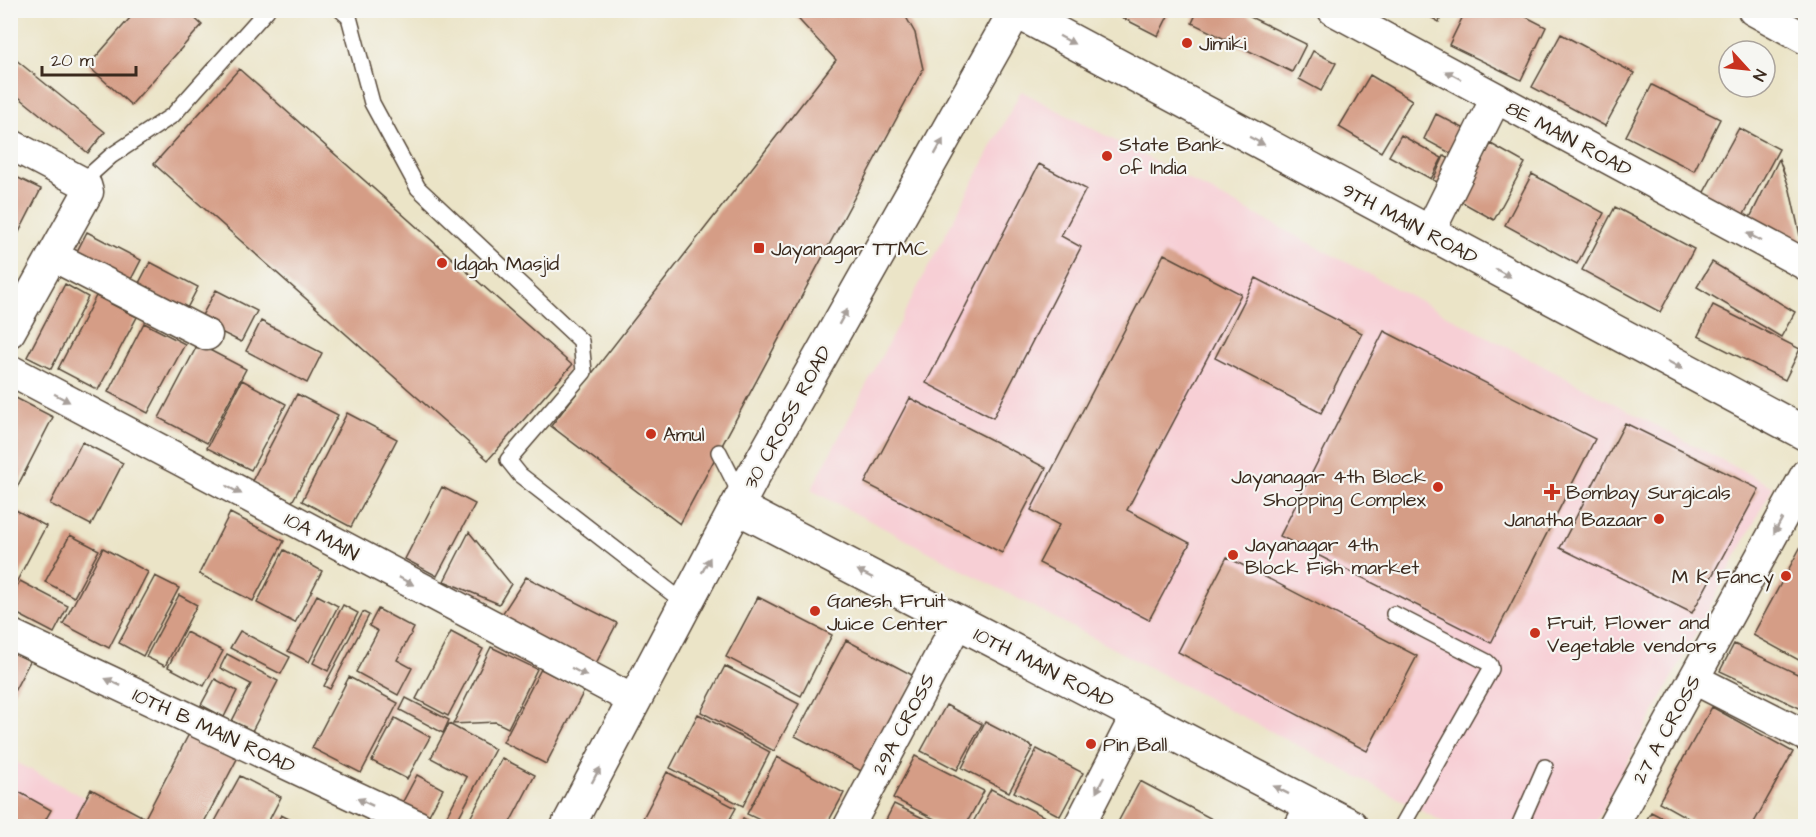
<svg xmlns="http://www.w3.org/2000/svg" width="1816" height="837" font-family="'Architects Daughter',sans-serif">
	<rect width="100%" height="100%" fill="#f6f6f2"/>
	<filter id="ink" filterUnits="userSpaceOnUse"><feTurbulence type="fractalNoise" baseFrequency=".0167" numOctaves="2"/><feDisplacementMap in="SourceGraphic" scale="12" xChannelSelector="R" yChannelSelector="G"/><feConvolveMatrix kernelMatrix="1 2 1 2 8 2 1 2 1" color-interpolation-filters="sRGB"/></filter>
	<filter id="wash" filterUnits="userSpaceOnUse"><feTurbulence type="fractalNoise" baseFrequency=".008" numOctaves="4" result="noise"/><feDisplacementMap in="SourceGraphic" scale="24" xChannelSelector="R" yChannelSelector="G"/><feGaussianBlur stdDeviation="1.35" result="paint"/><feColorMatrix in="noise" values="0 0 0 0 0 0 0 0 0 0 0 0 0 0 0 0 0 1.4 0 .05"/><feComposite in="paint" operator="in"/></filter>
	<g filter="url(#wash)">
		<rect width="100%" height="100%" fill="#ebe4c7"/>
		<path fill="#f7cfd5" d="M 1021,91 L 1773,487 L 1594,826 L 1451,826 L 811,490 Z
			M 10,759 L 89,800 L 75,826 L 11,826 Z"/>
		<g id="blocks">
			<path fill="#d59d86" d="M 137,10 L 186,10 L 202,25 L 131,105 L 88,66 Z
				M 790,10 L 902,10 L 915,33 L 923,69 L 680,524 L 551,426 L 836,60 Z
				M 1107,10 L 1171,10 L 1158,36 Z
				M 1198,10 L 1236,10 L 1306,44 L 1292,72 L 1192,23 Z
				M 1418,10 L 1445,10 L 1439,22 Z
				M 1466,10 L 1513,10 L 1546,27 L 1521,80 L 1449,45 Z
				M 1561,34 L 1634,73 L 1605,126 L 1532,87 Z
				M 1313,51 L 1336,63 L 1321,91 L 1299,79 Z
				M 10,55 L 105,132 L 88,153 L 10,90 Z
				M 239,69 L 572,365 L 488,460 L 154,164 Z
				M 1370,75 L 1412,100 L 1381,152 L 1339,127 Z
				M 1652,85 L 1720,119 L 1694,171 L 1626,136 Z
				M 1436,114 L 1465,129 L 1452,154 L 1424,139 Z
				M 1739,128 L 1779,149 L 1743,216 L 1703,194 Z
				M 1401,135 L 1442,158 L 1431,179 L 1389,156 Z
				M 1491,144 L 1525,163 L 1494,220 L 1460,201 Z
				M 1444,156 L 1460,164 L 1449,187 L 1433,180 Z
				M 1779,159 L 1790,190 L 1805,258 L 1745,228 Z
				M 1039,164 L 1086,189 L 1061,236 L 1081,247 L 993,418 L 926,383 Z
				M 10,174 L 41,189 L 17,236 L 10,233 Z
				M 1532,174 L 1604,213 L 1577,264 L 1505,225 Z
				M 1615,207 L 1694,249 L 1660,312 L 1582,270 Z
				M 87,232 L 141,260 L 126,289 L 72,261 Z
				M 1164,254 L 1241,294 L 1127,510 L 1190,543 L 1149,620 L 1039,563 L 1059,525 L 1031,510 Z
				M 150,262 L 198,287 L 185,312 L 137,287 Z
				M 1712,262 L 1795,312 L 1781,337 L 1697,287 Z
				M 1256,278 L 1362,333 L 1321,413 L 1215,358 Z
				M 65,284 L 88,297 L 51,369 L 27,357 Z
				M 216,290 L 257,311 L 241,342 L 199,321 Z
				M 96,296 L 137,317 L 98,390 L 58,369 Z
				M 1713,305 L 1800,349 L 1785,380 L 1698,336 Z
				M 261,321 L 322,353 L 307,383 L 246,351 Z
				M 144,323 L 185,344 L 148,413 L 108,392 Z
				M 1384,331 L 1595,439 L 1491,643 L 1280,536 Z
				M 198,344 L 246,369 L 207,443 L 159,418 Z
				M 242,380 L 286,404 L 251,470 L 207,448 Z
				M 297,394 L 338,415 L 292,502 L 252,481 Z
				M 10,395 L 53,417 L 15,491 L 10,489 Z
				M 910,398 L 1046,468 L 1002,553 L 865,483 Z
				M 347,413 L 397,439 L 351,527 L 302,501 Z
				M 1625,423 L 1759,489 L 1692,613 L 1560,548 Z
				M 82,442 L 123,463 L 91,525 L 50,504 Z
				M 442,487 L 475,504 L 437,576 L 405,559 Z
				M 10,507 L 46,526 L 10,594 Z
				M 230,513 L 284,541 L 253,601 L 199,574 Z
				M 469,532 L 511,584 L 499,604 L 444,581 Z
				M 70,535 L 99,550 L 74,597 L 45,582 Z
				M 1806,537 L 1806,664 L 1753,635 Z
				M 103,548 L 148,572 L 109,648 L 63,624 Z
				M 284,550 L 322,571 L 295,623 L 257,603 Z
				M 1227,557 L 1417,656 L 1367,751 L 1178,652 Z
				M 155,576 L 179,588 L 143,656 L 119,643 Z
				M 526,577 L 617,623 L 592,671 L 497,622 Z
				M 20,581 L 68,606 L 54,633 L 10,610 L 10,598 Z
				M 179,595 L 197,605 L 165,666 L 146,657 Z
				M 317,595 L 338,606 L 309,662 L 288,651 Z
				M 758,597 L 832,635 L 801,696 L 726,657 Z
				M 343,605 L 358,613 L 328,671 L 313,663 Z
				M 378,609 L 414,628 L 397,660 L 412,668 L 398,695 L 356,672 L 378,631 L 369,626 Z
				M 363,612 L 369,615 L 330,689 L 324,686 Z
				M 240,631 L 290,657 L 281,674 L 230,648 Z
				M 186,632 L 223,651 L 204,686 L 168,667 Z
				M 451,632 L 483,649 L 448,716 L 416,699 Z
				M 846,640 L 916,677 L 865,773 L 795,736 Z
				M 1734,644 L 1806,678 L 1806,711 L 1720,671 Z
				M 491,647 L 537,669 L 508,728 L 496,722 L 453,724 Z
				M 10,650 L 30,661 L 10,699 Z
				M 227,654 L 278,681 L 252,731 L 232,721 L 251,684 L 220,668 Z
				M 725,666 L 799,704 L 774,751 L 701,712 Z
				M 541,669 L 584,691 L 546,764 L 503,742 Z
				M 349,677 L 398,703 L 361,773 L 312,748 Z
				M 215,679 L 237,691 L 224,717 L 201,705 Z
				M 406,698 L 449,720 L 443,733 L 400,710 Z
				M 946,705 L 982,724 L 957,770 L 921,751 Z
				M 1712,707 L 1793,752 L 1752,826 L 1702,826 L 1659,802 Z
				M 698,714 L 770,752 L 743,806 L 670,768 Z
				M 395,718 L 430,737 L 407,779 L 372,761 Z
				M 985,722 L 1033,747 L 1009,792 L 962,768 Z
				M 449,724 L 495,749 L 454,826 L 443,823 L 467,777 L 431,758 Z
				M 190,732 L 238,757 L 202,826 L 163,826 L 152,821 L 150,826 L 71,826 L 91,789 L 145,818 Z
				M 1037,749 L 1083,773 L 1060,816 L 1014,792 Z
				M 915,756 L 984,791 L 965,826 L 948,826 L 893,798 Z
				M 777,757 L 844,793 L 826,826 L 772,826 L 747,814 Z
				M 502,758 L 535,775 L 508,826 L 466,826 Z
				M 667,772 L 736,808 L 726,826 L 649,826 L 641,822 Z
				M 417,775 L 443,789 L 424,824 L 398,811 Z
				M 240,776 L 281,797 L 266,826 L 213,825 Z
				M 1140,781 L 1212,819 L 1207,826 L 1120,826 L 1117,824 Z
				M 10,787 L 51,810 L 42,826 L 10,826 Z
				M 991,789 L 1055,822 L 1053,826 L 971,826 Z
				M 894,804 L 939,826 L 883,826 Z
				M 1651,812 L 1678,826 L 1643,826 Z
				M 281,815 L 303,826 L 275,826 Z
				M 743,818 L 758,826 L 739,826 Z"/>
		</g>
	</g>
	<g filter="url(#ink)">
		<use href="#blocks" fill-opacity="0" stroke="#554637" stroke-width="1.5"/>
		<g fill="none" stroke-linecap="round" stroke-linejoin="round">
			<g stroke="#554637" stroke-width="18">
				<path id="lane" d="M 341,10 L 349,17 L 372,103 L 418,188 L 581,341 L 584,372 L 508,460 L 520,475 L 686,604
					M 82,182 L 111,156 L 173,115 L 267,10
					M 719,452 L 742,497
					M 1394,614 L 1487,662 L 1490,665 L 1491,669 L 1402,826
					M 1519,826 L 1545,767"/>
			</g>
			<g stroke="#554637" stroke-width="33">
				<path id="street" d="M 1333,10 L 1806,265
					M 1753,10 L 1806,39
					M 10,144 L 82,182 L 86,185 L 88,192 L 10,332
					M 1429,233 L 1496,98
					M 53,256 L 207,335
					M 10,370 L 635,701
					M 10,634 L 418,826
					M 1694,679 L 1806,736
					M 849,826 L 958,622
					M 1079,826 L 1136,715
					M 1300,826 L 1311,805
					M 1613,826 L 1806,474"/>
			</g>
			<g stroke="#554637" stroke-width="36">
				<path id="secondary" d="M 1014,10 L 1806,434
					M 737,507 L 1351,826
					M 568,826 L 752,478 L 1016,10"/>
			</g>
			<use href="#lane" stroke="#fff" stroke-width="15"/>
			<use href="#street" stroke="#fff" stroke-width="30"/>
			<use href="#secondary" stroke="#fff" stroke-width="33"/>
		</g>
		<defs><path id="oneway-solid" d="M-6-.8H1V-3.2L6.5 0L1 3.2V.8H-6Z" transform="scale(1.5)"/></defs>
		<g fill="#a79f9a">
			<use href="#oneway-solid" transform="translate(1067 40) rotate(28)"/>
			<use href="#oneway-solid" transform="translate(1453 75) rotate(-152)"/>
			<use href="#oneway-solid" transform="translate(1257 141) rotate(28)"/>
			<use href="#oneway-solid" transform="translate(939 147) rotate(-61)"/>
			<use href="#oneway-solid" transform="translate(1754 237) rotate(-152)"/>
			<use href="#oneway-solid" transform="translate(1503 273) rotate(28)"/>
			<use href="#oneway-solid" transform="translate(843 317) rotate(-61)"/>
			<use href="#oneway-solid" transform="translate(1675 365) rotate(28)"/>
			<use href="#oneway-solid" transform="translate(62 398) rotate(28)"/>
			<use href="#oneway-solid" transform="translate(234 490) rotate(28)"/>
			<use href="#oneway-solid" transform="translate(1778 526) rotate(119)"/>
			<use href="#oneway-solid" transform="translate(706 565) rotate(-62)"/>
			<use href="#oneway-solid" transform="translate(865 574) rotate(-153)"/>
			<use href="#oneway-solid" transform="translate(406 581) rotate(28)"/>
			<use href="#oneway-solid" transform="translate(579 672) rotate(28)"/>
			<use href="#oneway-solid" transform="translate(113 682) rotate(-155)"/>
			<use href="#oneway-solid" transform="translate(596 775) rotate(-62)"/>
			<use href="#oneway-solid" transform="translate(1100 785) rotate(117)"/>
			<use href="#oneway-solid" transform="translate(1281 790) rotate(-153)"/>
			<use href="#oneway-solid" transform="translate(365 802) rotate(-155)"/>
		</g>
	</g>
	<g fill="#c8321e" stroke="#f6f6f2" stroke-width="2">
		<circle cx="1187" cy="43" r="6"/>
		<circle cx="1107" cy="156" r="6"/>
		<rect x="753" y="242" width="12" height="12" rx="3"/>
		<circle cx="442" cy="263" r="6"/>
		<circle cx="651" cy="434" r="6"/>
		<circle cx="1438" cy="487" r="6"/>
		<path d="M1549 483h6v6h6v6h-6v6h-6v-6h-6v-6h6z"/>
		<circle cx="1659" cy="519" r="6"/>
		<circle cx="1233" cy="555" r="6"/>
		<circle cx="1786" cy="576" r="6"/>
		<circle cx="815" cy="611" r="6"/>
		<circle cx="1535" cy="633" r="6"/>
		<circle cx="1091" cy="744" r="6"/>
	</g>
	<g text-anchor="middle" stroke-width="4.5" stroke-linejoin="round" paint-order="stroke">
		<g font-size="20" fill="#3b2a1e" stroke="#f6f6f2" text-anchor="start">
			<text x="1199" y="50">Jimiki</text>
			<text x="1119" y="151">State Bank<tspan x="1119" dy="23">of India</tspan></text>
			<text x="771" y="255">Jayanagar TTMC</text>
			<text x="454" y="270">Idgah Masjid</text>
			<text x="663" y="441">Amul</text>
			<text x="1426" y="483" text-anchor="end">Jayanagar 4th Block<tspan x="1426" dy="23">Shopping Complex</tspan></text>
			<text x="1566" y="499">Bombay Surgicals</text>
			<text x="1647" y="526" text-anchor="end">Janatha Bazaar</text>
			<text x="1245" y="551">Jayanagar 4th<tspan x="1245" dy="23">Block Fish market</tspan></text>
			<text x="1774" y="583" text-anchor="end">M K Fancy</text>
			<text x="827" y="607">Ganesh Fruit<tspan x="827" dy="23">Juice Center</tspan></text>
			<text x="1547" y="629">Fruit, Flower and<tspan x="1547" dy="23">Vegetable vendors</tspan></text>
			<text x="1103" y="751">Pin Ball</text>
		</g>
		<g font-size="20" fill="#3b2a1e" stroke="#f6f6f2">
			<text transform="translate(1569 138) rotate(28)" y="7">8E MAIN ROAD</text>
			<text transform="translate(1410 223) rotate(28)" y="7">9TH MAIN ROAD</text>
			<text transform="translate(787 417) rotate(-61)" y="7">30 CROSS ROAD</text>
			<text transform="translate(322 536) rotate(28)" y="7">10A MAIN</text>
			<text transform="translate(1044 667) rotate(27)" y="7">10TH MAIN ROAD</text>
			<text transform="translate(903 724) rotate(-62)" y="7">29A CROSS</text>
			<text transform="translate(1666 729) rotate(-61)" y="7">27 A CROSS</text>
			<text transform="translate(214 730) rotate(25)" y="7">10TH B MAIN ROAD</text>
		</g>
	</g>
	<rect width="1816" height="837" fill="none" stroke="#f6f6f2" stroke-width="36"/>
	<g transform="translate(1747 69) rotate(117)"><circle r="28" fill="#f6f6f2" stroke="#aba49d" stroke-width="1.5"/>
	<path d="M0-4.5L10 22L0 15L-10 22Z" fill="#c8321e"/>
	<text y="-9" font-size="16" font-weight="bold" text-anchor="middle" fill="#3b2a1e">N</text>
	</g>
	<path d="M42 66v9h94v-9" fill="none" stroke="#3b2a1e" stroke-width="3"/>
	<text x="51" y="66" font-size="18" fill="#3b2a1e" stroke="#f6f6f2" stroke-width="4.5" paint-order="stroke">20 m</text>
</svg>
